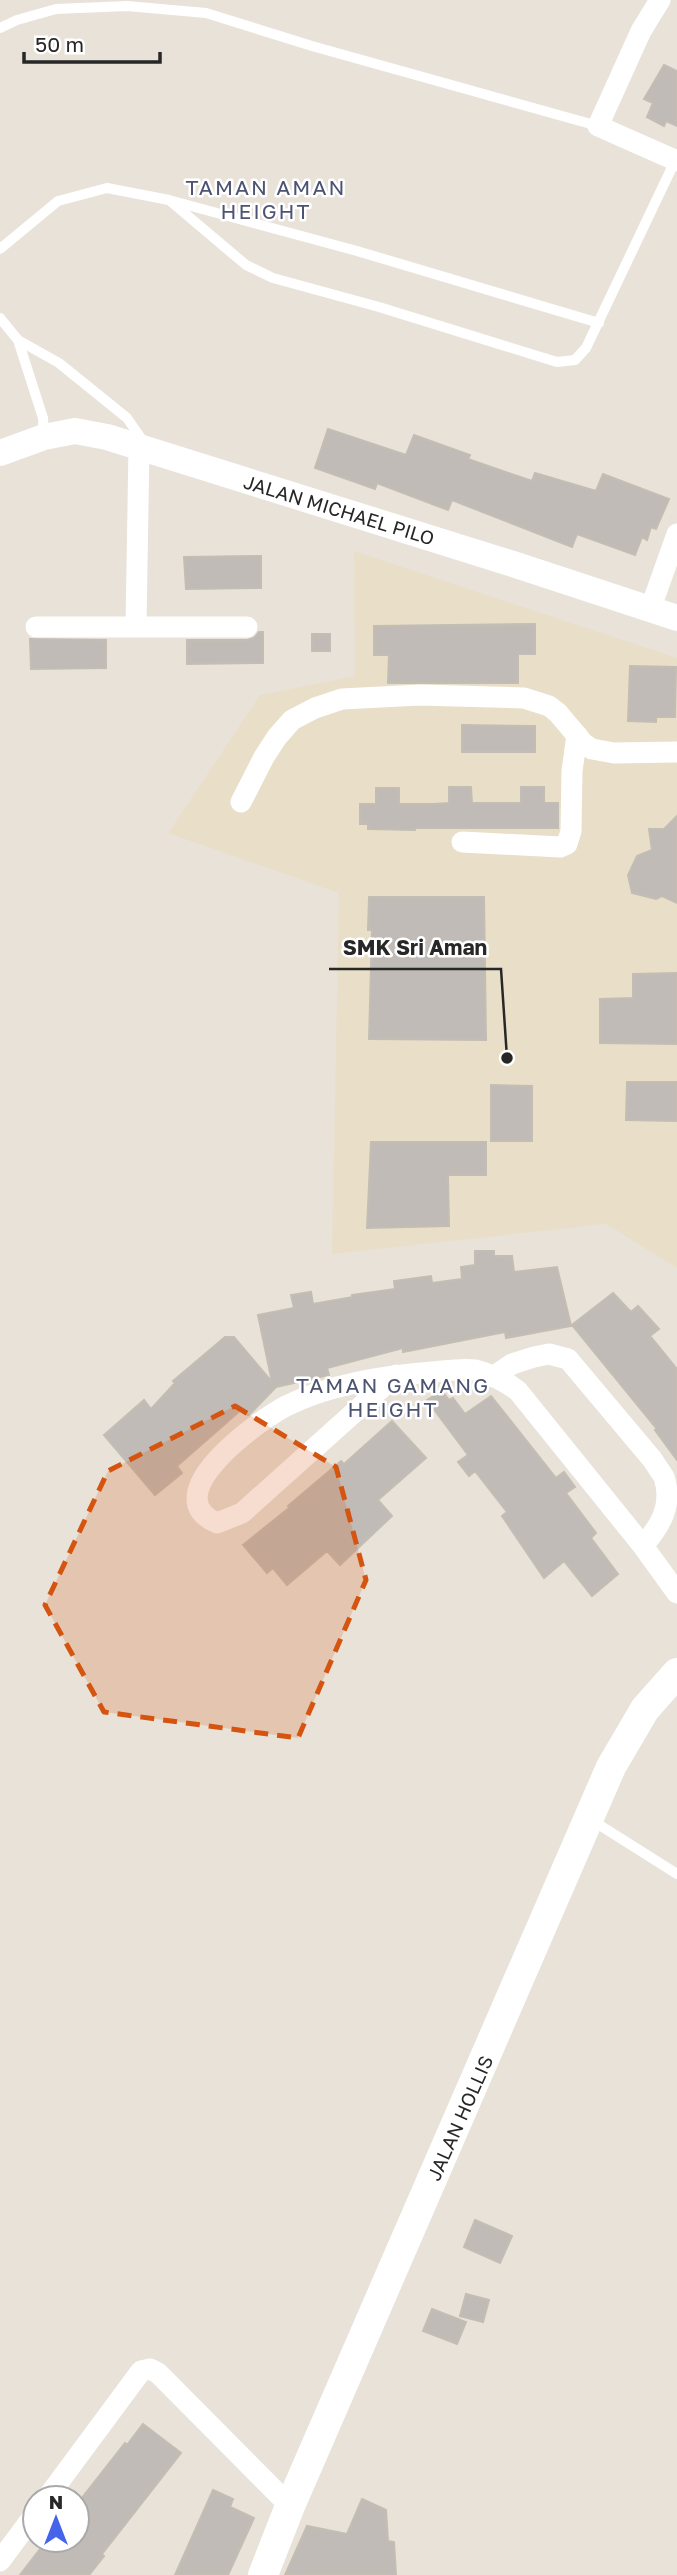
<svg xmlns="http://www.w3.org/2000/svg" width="677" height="2575" font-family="'Golos Text',sans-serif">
	<rect width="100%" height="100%" fill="#e8e2d9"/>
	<path fill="#e9dfc9" d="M 354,551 L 677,658 L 677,1268 L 606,1224 L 332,1254 L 339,893 L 168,833 L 260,695 L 355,676 Z"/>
	<path fill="#c0bbb6" stroke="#c3bdb3" stroke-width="2" d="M 664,65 L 677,71 L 677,126 L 666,121 L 664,126 L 647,117 L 653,103 L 644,99 Z
		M 328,429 L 406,455 L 414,435 L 470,455 L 468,459 L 532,481 L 535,473 L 596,491 L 603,474 L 669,499 L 656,529 L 651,527 L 647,540 L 642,537 L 635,555 L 577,534 L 572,547 L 452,500 L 448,510 L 377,483 L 375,489 L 315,468 Z
		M 261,556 L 261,588 L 186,589 L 184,557 Z
		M 535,624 L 535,654 L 518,654 L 518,683 L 388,683 L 389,655 L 374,655 L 374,626 Z
		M 259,632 L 263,632 L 263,663 L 187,664 L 187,640 L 247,640 L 254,638 Z
		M 312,634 L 330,634 L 330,651 L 312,651 Z
		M 30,639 L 106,640 L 106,668 L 31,669 Z
		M 630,666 L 676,667 L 675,717 L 656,717 L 656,722 L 628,721 Z
		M 462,725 L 535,726 L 535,752 L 462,752 Z
		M 449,787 L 471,787 L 472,803 L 521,803 L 521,787 L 544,787 L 544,803 L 558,803 L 558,828 L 415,828 L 415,830 L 368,829 L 368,824 L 360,824 L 360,804 L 376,804 L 376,788 L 399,788 L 399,804 L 433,804 L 449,803 Z
		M 677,816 L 677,903 L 662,896 L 656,899 L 632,893 L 628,875 L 637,856 L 652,850 L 649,829 L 664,829 Z
		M 369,897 L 484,897 L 486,1040 L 369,1039 L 372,930 L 368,930 Z
		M 677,973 L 677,1044 L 600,1043 L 600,999 L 633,998 L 633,974 Z
		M 627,1082 L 677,1082 L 677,1121 L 626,1120 Z
		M 491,1085 L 532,1086 L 532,1141 L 491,1141 Z
		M 371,1142 L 486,1142 L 486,1175 L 448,1175 L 449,1226 L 367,1228 Z
		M 475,1251 L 494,1251 L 494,1256 L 512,1256 L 514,1272 L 557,1267 L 571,1326 L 506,1338 L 505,1332 L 403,1352 L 403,1348 L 327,1368 L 329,1375 L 276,1387 L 250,1414 L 248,1415 L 242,1409 L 177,1466 L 182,1473 L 155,1495 L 104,1435 L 144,1400 L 151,1409 L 175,1383 L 173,1381 L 225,1337 L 234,1337 L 272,1382 L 258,1315 L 294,1308 L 291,1295 L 311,1292 L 313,1304 L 353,1297 L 352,1295 L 395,1289 L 394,1281 L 431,1276 L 432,1283 L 462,1279 L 461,1267 L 475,1265 Z
		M 613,1293 L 631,1312 L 638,1306 L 659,1329 L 650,1336 L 677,1369 L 677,1460 L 655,1430 L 657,1429 L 572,1325 Z
		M 442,1391 L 449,1400 L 453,1398 L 465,1414 L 491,1396 L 556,1478 L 564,1472 L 575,1487 L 566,1493 L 596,1533 L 591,1538 L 618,1574 L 592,1596 L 564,1561 L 544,1578 L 502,1516 L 507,1512 L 475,1471 L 469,1476 L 458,1462 L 468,1455 L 427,1400 Z
		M 392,1421 L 426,1458 L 378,1500 L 392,1516 L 340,1565 L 327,1551 L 287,1585 L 273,1568 L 267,1573 L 243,1545 L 289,1508 L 288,1506 L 341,1461 L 344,1464 Z
		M 475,2220 L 512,2236 L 500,2263 L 464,2247 Z
		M 466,2294 L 489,2300 L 483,2322 L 460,2316 Z
		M 432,2309 L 466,2322 L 457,2344 L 423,2331 Z
		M 143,2424 L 181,2453 L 102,2554 L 104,2556 L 89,2575 L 20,2575 L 47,2540 L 77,2540 L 77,2504 L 125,2443 L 127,2445 Z
		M 213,2490 L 233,2499 L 230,2507 L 254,2518 L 228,2575 L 175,2575 Z
		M 362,2499 L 386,2510 L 388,2541 L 394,2542 L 396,2575 L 285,2575 L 307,2526 L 347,2534 Z"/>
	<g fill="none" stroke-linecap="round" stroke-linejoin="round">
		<path stroke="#fff" stroke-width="10" d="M 0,28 L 17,20 L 56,9 L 127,6 L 206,13 L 312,46 L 598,126
			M 169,200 L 246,265 L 273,278 L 379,307 L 557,362 L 575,360 L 586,348 L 675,161
			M 0,249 L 58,201 L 107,188 L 169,200 L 357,251 L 599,323
			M 0,318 L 18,340
			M 44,437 L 43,418 L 18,340 L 59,363 L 127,418 L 145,444
			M 590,1819 L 677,1874"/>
		<path stroke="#fff" stroke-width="21" d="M 660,0 L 641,31 L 598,126 L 677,161
			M 650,610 L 677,534
			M 136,626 L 139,446
			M 36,627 L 247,627
			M 241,802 L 264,757 L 277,737 L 292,720 L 315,708 L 342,699 L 420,695 L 524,698 L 549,706 L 558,713 L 584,744 L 592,749 L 614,753 L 677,752
			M 462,842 L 560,847 L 567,844 L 571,831 L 572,771 L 577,735
			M 396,1375 L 242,1513 L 217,1523 C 154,1495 258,1421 286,1406 C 330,1384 383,1376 432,1372 C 445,1371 462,1368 475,1370 C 491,1374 505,1381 518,1391 L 643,1546 L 677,1593
			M 493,1377 L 512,1364 L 534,1357 L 549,1354 L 568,1359 L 652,1459 L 664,1477 C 673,1505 661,1525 643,1546
			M 47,2498 L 141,2371 L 150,2369 L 158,2373 L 290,2506
			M 0,2561 L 35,2514"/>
		<path stroke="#fff" stroke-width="26" d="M 0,453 L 44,437 L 75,431 L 107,437 L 516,565 L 677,618"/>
		<path stroke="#fff" stroke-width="30" d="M 263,2575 L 290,2506 L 611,1767 L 645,1709 L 677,1673"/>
	</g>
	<path fill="#d5540f" fill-opacity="0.2" stroke="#d5540f" stroke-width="5" stroke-dasharray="14 9" stroke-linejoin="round" d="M 235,1406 L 336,1467 L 366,1580 L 298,1738 L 104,1712 L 45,1605 L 108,1471 Z"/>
	<g text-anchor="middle" stroke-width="5" stroke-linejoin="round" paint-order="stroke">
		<g font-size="19" fill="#272727" stroke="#fff">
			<text transform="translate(339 510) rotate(17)" y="7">JALAN MICHAEL PILO</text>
			<text transform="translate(460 2118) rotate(-66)" y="7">JALAN HOLLIS</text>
		</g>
		<g font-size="21" letter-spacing="2" fill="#4c5373" stroke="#fff">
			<text x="266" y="195">TAMAN AMAN<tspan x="266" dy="24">HEIGHT</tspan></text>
			<text x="393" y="1393">TAMAN GAMANG<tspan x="393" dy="24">HEIGHT</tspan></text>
		</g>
	</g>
	<path fill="none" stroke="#272727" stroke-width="2.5" d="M507 1058L501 969H329"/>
	<circle fill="#272727" stroke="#fff" stroke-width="2.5" cx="507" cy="1058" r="7"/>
	<g font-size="21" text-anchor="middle" font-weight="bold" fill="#272727" stroke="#fff" stroke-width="5" stroke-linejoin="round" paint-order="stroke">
		<text x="415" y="955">SMK Sri Aman</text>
	</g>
	<g transform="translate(56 2519)"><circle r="33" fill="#ffffff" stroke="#a9a9a9" stroke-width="2"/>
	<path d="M0-5L12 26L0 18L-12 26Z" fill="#4564e9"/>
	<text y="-10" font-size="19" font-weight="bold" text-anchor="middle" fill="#272727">N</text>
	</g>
	<path d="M24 52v10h136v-10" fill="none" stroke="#272727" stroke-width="3.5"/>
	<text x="35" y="52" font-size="21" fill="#272727" stroke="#ffffff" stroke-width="5" paint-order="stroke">50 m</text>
</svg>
